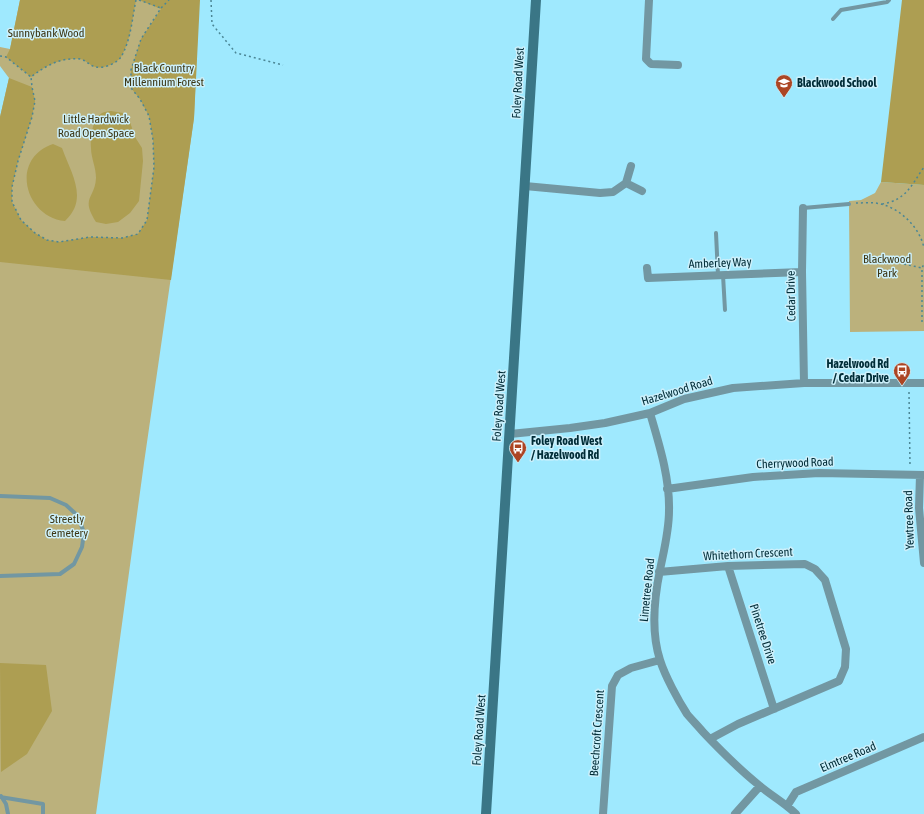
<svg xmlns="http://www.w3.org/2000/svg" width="924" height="814" font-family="'Asap Condensed',sans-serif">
	<rect width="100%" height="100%" fill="#9fe9fe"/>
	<path fill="#bbb17c" d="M 20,0 L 199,0 L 194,118 L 144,463 L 96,814 L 0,814 L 0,117 L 9,78 L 0,66 L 0,47 L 10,49 Z
		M 881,182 L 924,185 L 924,331 L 850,332 L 849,201 L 861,200 L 875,193 Z"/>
	<path fill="#ad9e52" d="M 20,0 L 136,0 C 132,19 131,40 121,57 C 117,63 104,69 96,67 C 90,66 86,60 80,59 C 61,57 45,66 31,77 L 6,57 L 10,49 Z
		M 139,0 L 200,0 L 194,118 L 171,280 L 0,262 L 0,117 L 9,78 L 32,87 L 35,101 L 32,117 L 18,161 L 12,187 L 12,202 L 21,220 L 35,233 L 47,240 L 59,242 L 90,237 L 122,238 L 138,234 L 147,220 L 154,167 L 153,140 L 149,116 L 140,99 L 131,88 L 131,70 L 141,39 L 161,9 Z
		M 902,0 L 924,0 L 924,185 L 881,182 Z
		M 111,111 L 123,113 L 130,122 L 135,137 L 142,148 L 143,161 L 139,201 L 130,213 L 118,222 L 106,224 L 96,222 C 80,197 95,199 96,178 C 96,167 91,158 91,148 C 90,137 92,120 102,113 C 104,112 108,111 111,111 Z
		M 53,144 L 62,148 C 71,173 89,199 65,221 C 25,217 9,159 53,144 Z
		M 0,663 L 46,665 L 52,711 L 27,754 L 1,772 Z"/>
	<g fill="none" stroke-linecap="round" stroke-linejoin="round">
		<path stroke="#4b8695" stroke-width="1.5" stroke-dasharray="2 3" stroke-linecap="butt" d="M 136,0 C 132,19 131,40 121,57 C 117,63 104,69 96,67 C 90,66 86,60 80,59 C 61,57 45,66 31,77 L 32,87 L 35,101 L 32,117 L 18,161 L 12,187 L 12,202 L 21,220 L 35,233 L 47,240 L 59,242 L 90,237 L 122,238 L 138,234 L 147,220 L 154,167 L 153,140 L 149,116 L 140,99 L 131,88 L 131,70 L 141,39 L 161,8 L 169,0
			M 139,0 L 161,8
			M 211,0 L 212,24 L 236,53 L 283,65
			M 0,56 L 6,57 L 31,77
			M 856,203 C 864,203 873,202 881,204 C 901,209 920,228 924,248
			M 882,204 C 906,200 911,186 924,167
			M 904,264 L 922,268
			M 922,322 L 922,268 L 924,264
			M 909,392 L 910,466"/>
		<path stroke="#7297a2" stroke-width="4" d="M 833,19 L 841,10 L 887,2 L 889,0
			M 803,208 L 849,204
			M 716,233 L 718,275
			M 723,275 L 725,310
			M 0,496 L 50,498 L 66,505 L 78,516 L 84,533 L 82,547 L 74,564 L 60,574 L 0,576
			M 1,796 L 6,804 L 8,814
			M 0,797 L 43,804 L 43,814"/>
		<path stroke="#7297a2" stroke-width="8" d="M 649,0 L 646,59 L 651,64 L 678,65
			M 626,183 L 642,191
			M 525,186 L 600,193 L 613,192 L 626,183 L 631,166
			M 803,208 L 802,272 L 804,383
			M 647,268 L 648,278 L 802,272
			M 650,413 C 659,444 670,478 669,511 C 669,531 664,550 660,570 C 654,599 651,632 660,660 C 665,676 678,700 687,714 C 692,720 698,726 703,732 C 721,751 740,770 760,786 C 772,796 785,803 796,814
			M 510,434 L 570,428 L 605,423 L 650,413 L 684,399 L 733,388 L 804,383 L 924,383
			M 920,475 L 919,508 L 924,563
			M 667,489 L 753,477 L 819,473 L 924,475
			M 728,566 L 774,709
			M 659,572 L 728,566 L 805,564 L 815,569 L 825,580 L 846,649 L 845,667 L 839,681 L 738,724 L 710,739
			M 787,806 L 796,792 L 924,737
			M 603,814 L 612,686 L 618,675 L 631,668 L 660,660
			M 735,814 L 760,786"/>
		<path stroke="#3a7686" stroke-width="10" d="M 486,814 L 536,0"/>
	</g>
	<defs>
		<g id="school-pin" transform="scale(0.9)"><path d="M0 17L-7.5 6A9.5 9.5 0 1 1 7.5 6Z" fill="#ac4523" stroke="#cdf0fb"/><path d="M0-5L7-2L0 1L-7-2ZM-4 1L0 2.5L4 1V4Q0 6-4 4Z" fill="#fff"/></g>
		<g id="bus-pin" transform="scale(0.9)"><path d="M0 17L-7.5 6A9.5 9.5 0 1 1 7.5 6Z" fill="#ac4523" stroke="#cdf0fb"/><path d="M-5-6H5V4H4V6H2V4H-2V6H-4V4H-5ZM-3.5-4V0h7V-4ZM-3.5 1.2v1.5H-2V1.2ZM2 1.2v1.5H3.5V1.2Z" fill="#fff"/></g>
	</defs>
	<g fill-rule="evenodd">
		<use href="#school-pin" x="784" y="83"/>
		<use href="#bus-pin" x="902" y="371"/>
		<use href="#bus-pin" x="518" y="448"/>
	</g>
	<g text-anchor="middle" stroke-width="3" stroke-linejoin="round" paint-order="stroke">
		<g font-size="12" fill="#3d3614" stroke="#cdf0fb">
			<text x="46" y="37">Sunnybank Wood</text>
			<text x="164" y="72">Black Country<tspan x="164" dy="14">Millennium Forest</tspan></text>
			<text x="96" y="123">Little Hardwick<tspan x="96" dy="14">Road Open Space</tspan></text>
			<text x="887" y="263">Blackwood<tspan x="887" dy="14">Park</tspan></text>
			<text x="67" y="523">Streetly<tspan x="67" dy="14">Cemetery</tspan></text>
		</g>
		<g font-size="12" fill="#002c37" stroke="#cdf0fb">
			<text transform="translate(518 83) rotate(-87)" y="4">Foley Road West</text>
			<text transform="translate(720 263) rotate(-2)" y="4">Amberley Way</text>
			<text transform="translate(791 296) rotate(-91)" y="4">Cedar Drive</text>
			<text transform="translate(677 391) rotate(-17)" y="4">Hazelwood Road</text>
			<text transform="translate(499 406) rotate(-86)" y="4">Foley Road West</text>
			<text transform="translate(795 463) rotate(-2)" y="4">Cherrywood Road</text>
			<text transform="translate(909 520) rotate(-92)" y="4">Yewtree Road</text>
			<text transform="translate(748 554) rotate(-3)" y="4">Whitethorn Crescent</text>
			<text transform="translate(647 590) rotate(-84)" y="4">Limetree Road</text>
			<text transform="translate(763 634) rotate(72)" y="4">Pinetree Drive</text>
			<text transform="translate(479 730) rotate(-86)" y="4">Foley Road West</text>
			<text transform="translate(597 733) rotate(-86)" y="4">Beechcroft Crescent</text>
			<text transform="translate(848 757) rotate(-23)" y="4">Elmtree Road</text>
		</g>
		<g font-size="12" font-weight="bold" fill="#002c37" stroke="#cdf0fb" text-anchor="start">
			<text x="797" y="87">Blackwood School</text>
			<text x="889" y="368" text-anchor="end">Hazelwood Rd<tspan x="889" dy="14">/ Cedar Drive</tspan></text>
			<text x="531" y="445">Foley Road West<tspan x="531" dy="14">/ Hazelwood Rd</tspan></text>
		</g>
	</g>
</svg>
